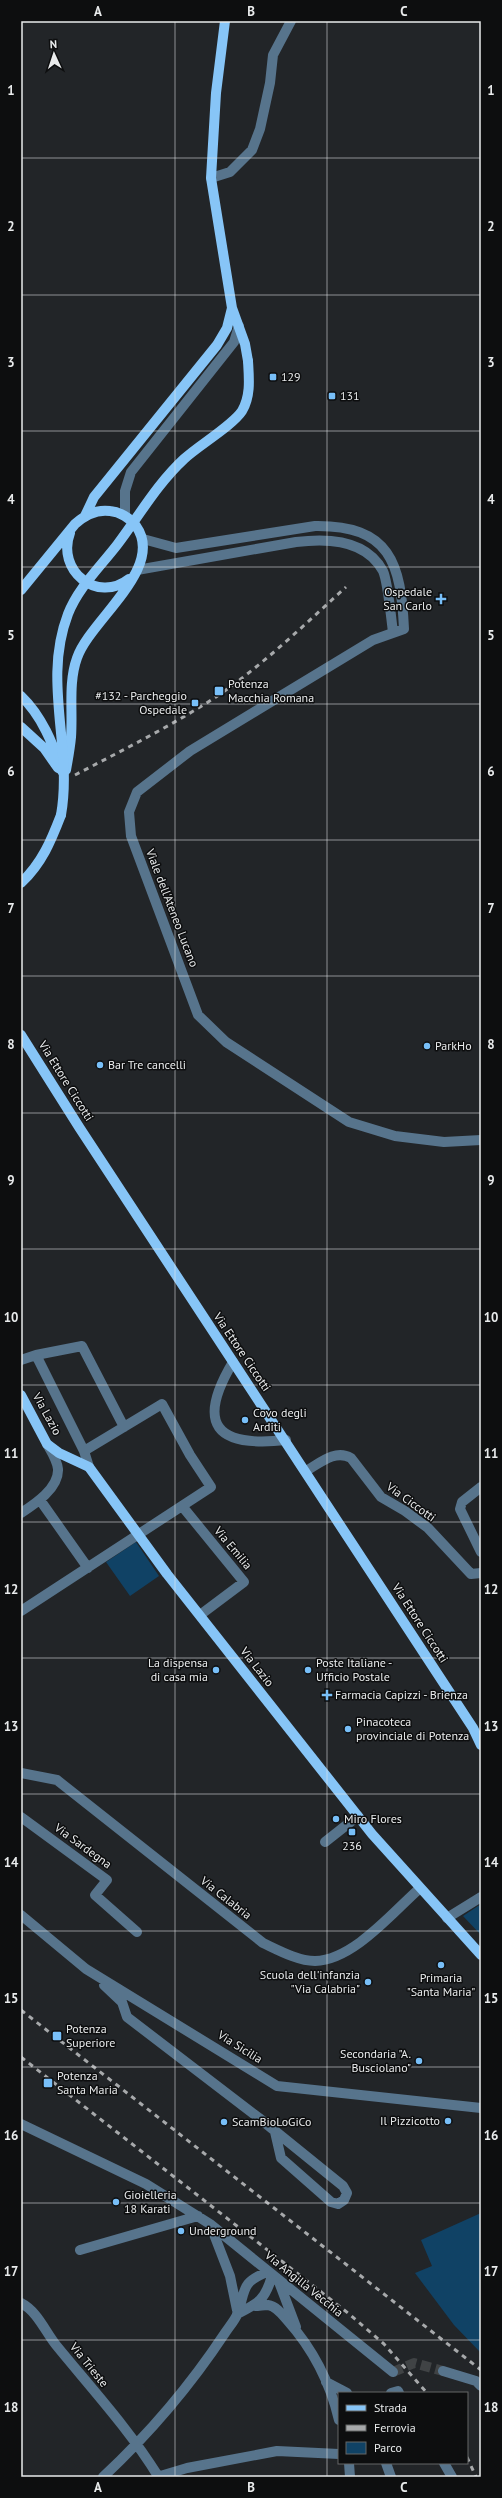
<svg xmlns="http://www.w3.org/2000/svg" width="502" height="2498" font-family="'PT Sans',sans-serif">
	<rect width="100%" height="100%" fill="#222528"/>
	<path fill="#104265" d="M 136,1542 L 159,1576 L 130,1596 L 106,1562 Z
		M 481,1904 L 481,1935 L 463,1916 Z
		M 481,2213 L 481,2353 L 454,2325 L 415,2273 L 432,2266 L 421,2240 Z"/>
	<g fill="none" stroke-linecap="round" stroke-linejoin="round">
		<path stroke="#404345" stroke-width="10" stroke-dasharray="10 5" stroke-linecap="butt" d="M 393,2372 L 414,2363 L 443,2371"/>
		<path stroke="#57748c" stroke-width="10" d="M 211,178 L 230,172 L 252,150 L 260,129 L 270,83 L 273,55 L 291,21
			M 125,516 L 125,491 L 131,472 L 234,342 L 239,326
			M 143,539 L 176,548 L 315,526 C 390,525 401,563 404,629 L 373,640 L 190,751 L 137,792 L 129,812 L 131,836 L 198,1015 L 226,1042 L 349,1122 L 395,1136 L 444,1142 L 481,1140
			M 137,570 L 296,542 C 327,538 366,539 383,571 C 388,582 391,618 393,632
			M 36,1355 L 82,1346 L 124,1427
			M 21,1360 L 36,1355 L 84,1451 L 89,1467
			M 233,1362 C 196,1424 215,1448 286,1440
			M 306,1471 C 320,1463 335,1449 351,1458 L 381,1497 L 405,1511 L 428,1528 L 471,1574 L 481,1573
			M 481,1487 L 462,1502 L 460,1509 L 481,1552
			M 40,1500 L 88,1568
			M 182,1506 L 244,1582 L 200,1615
			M 21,1513 C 35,1504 59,1488 58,1469 C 57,1460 51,1451 47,1444
			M 21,1611 L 211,1487 L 190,1455 L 162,1404 L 84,1451
			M 21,1773 L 57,1780 L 263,1943 C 278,1950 298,1961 315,1961 C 353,1960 392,1913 419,1889
			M 21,1817 L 107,1880 L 95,1895 L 137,1932
			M 325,1842 L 358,1816
			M 21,1915 L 86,1969 L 277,2086 L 481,2108
			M 447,1918 L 481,1897
			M 104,1985 L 122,2002 L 127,2017 L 259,2118 L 343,2186 L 347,2193 L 344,2200 L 338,2204 L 331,2202 L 281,2158 L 275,2132
			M 21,2124 L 146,2184 L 210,2224 L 393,2372
			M 210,2224 L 230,2276 L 237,2310
			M 80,2250 L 198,2216
			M 279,2282 L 296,2327
			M 21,2303 C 37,2311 45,2331 56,2345 C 91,2388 129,2429 158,2476
			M 255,2306 C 259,2306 264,2305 268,2305 C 276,2306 282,2314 287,2320 C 313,2349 330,2382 339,2420
			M 237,2314 C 259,2303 265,2300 272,2276
			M 443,2371 L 476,2381 L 481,2386
			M 326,2382 L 347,2393
			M 391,2393 L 398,2391 L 399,2393
			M 349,2463 L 350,2477
			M 386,2463 L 391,2477
			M 444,2463 L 452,2477
			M 103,2477 C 149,2434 190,2386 225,2333 C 229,2327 235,2320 238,2313 C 246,2288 241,2283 267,2272
			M 157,2477 L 187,2468 L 277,2451 L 339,2454"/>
		<path stroke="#87c5f7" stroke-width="10" d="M 225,21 L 216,93 L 211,178 L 232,308 L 245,344 L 248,361
			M 85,516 L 94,497 L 217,345 L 227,328 L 232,308
			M 70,533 C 56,570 97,604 129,579
			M 21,590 L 75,524 C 85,515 96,509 110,511 C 120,512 130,518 136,526 C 166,568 90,620 77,658 C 68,683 73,711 71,737 C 70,748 68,759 66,770
			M 21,696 C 42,716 53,744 62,771
			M 21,727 L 44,748 L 58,768
			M 21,883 C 42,863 51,841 61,815
			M 21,1035 L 79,1127 L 473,1728 L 481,1745
			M 21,1395 L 47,1444 L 59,1453 L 89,1467 L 167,1574 L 372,1834 L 481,1955"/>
		<path stroke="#a7a9ab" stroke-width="3" stroke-dasharray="5 5" stroke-linecap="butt" d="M 75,775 C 123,750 171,726 216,697 C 263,665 304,625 346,587
			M 21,2010 L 481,2370
			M 21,2057 L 348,2313 L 384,2344 L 427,2393
			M 467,2457 L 476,2477"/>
		<path stroke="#87c5f7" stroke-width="10" d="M 61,815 C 73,747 42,682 68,614 C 78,588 100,567 117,545 C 139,516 157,484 184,459 C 199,445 232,426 242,411 C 251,396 249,378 248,361"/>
	</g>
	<path fill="none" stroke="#e9ebec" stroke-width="1" stroke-opacity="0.55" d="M 175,21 L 175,2477M 327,21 L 327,2477M 21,158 L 481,158M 21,295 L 481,295M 21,431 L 481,431M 21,567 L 481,567M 21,704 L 481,704M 21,840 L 481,840M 21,976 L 481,976M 21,1113 L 481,1113M 21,1249 L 481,1249M 21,1385 L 481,1385M 21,1522 L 481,1522M 21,1658 L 481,1658M 21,1794 L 481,1794M 21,1931 L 481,1931M 21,2067 L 481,2067M 21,2203 L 481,2203M 21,2340 L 481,2340"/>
	<g fill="#78bff8" stroke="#0d0e0f" stroke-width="1.5">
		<rect x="269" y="373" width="8" height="8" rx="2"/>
		<rect x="328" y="392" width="8" height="8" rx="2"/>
		<path d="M439 593h4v4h4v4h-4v4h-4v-4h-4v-4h4z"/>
		<rect x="214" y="686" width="10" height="10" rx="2"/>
		<rect x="191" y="699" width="8" height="8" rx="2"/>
		<circle cx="427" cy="1046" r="4"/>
		<circle cx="100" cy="1065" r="4"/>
		<circle cx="245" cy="1420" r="4"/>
		<circle cx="216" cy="1670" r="4"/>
		<circle cx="308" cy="1670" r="4"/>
		<path d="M325 1689h4v4h4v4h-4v4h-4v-4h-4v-4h4z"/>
		<circle cx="348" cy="1729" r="4"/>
		<circle cx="336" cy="1819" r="4"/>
		<rect x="348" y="1828" width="8" height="8" rx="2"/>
		<circle cx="441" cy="1965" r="4"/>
		<circle cx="368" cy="1982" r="4"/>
		<rect x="52" y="2031" width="10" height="10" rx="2"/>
		<circle cx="419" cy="2061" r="4"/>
		<rect x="43" y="2078" width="10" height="10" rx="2"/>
		<circle cx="448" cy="2121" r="4"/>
		<circle cx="224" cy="2122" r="4"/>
		<circle cx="116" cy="2202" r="4"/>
		<circle cx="181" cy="2231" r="4"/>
	</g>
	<g text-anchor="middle" stroke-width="3" stroke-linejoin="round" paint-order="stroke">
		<g font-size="12" fill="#e9ebec" stroke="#0d0e0f" text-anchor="start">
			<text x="281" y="381">129</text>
			<text x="340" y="400">131</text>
			<text x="432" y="596" text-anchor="end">Ospedale<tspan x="432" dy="14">San Carlo</tspan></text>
			<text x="228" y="688">Potenza<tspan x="228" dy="14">Macchia Romana</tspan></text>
			<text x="187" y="700" text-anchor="end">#132 - Parcheggio<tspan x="187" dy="14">Ospedale</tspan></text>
			<text x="435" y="1050">ParkHo</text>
			<text x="108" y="1069">Bar Tre cancelli</text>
			<text x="253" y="1417">Covo degli<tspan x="253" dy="14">Arditi</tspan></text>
			<text x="208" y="1667" text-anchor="end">La dispensa<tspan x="208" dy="14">di casa mia</tspan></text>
			<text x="316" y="1667">Poste Italiane -<tspan x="316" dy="14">Ufficio Postale</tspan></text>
			<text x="335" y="1699">Farmacia Capizzi - Brienza</text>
			<text x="356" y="1726">Pinacoteca<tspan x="356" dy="14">provinciale di Potenza</tspan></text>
			<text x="344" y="1823">Miro Flores</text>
			<text x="352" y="1850" text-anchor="middle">236</text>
			<text x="360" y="1979" text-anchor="end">Scuola dell'infanzia<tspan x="360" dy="14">"Via Calabria"</tspan></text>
			<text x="441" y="1982" text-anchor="middle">Primaria<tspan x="441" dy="14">"Santa Maria"</tspan></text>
			<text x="66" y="2033">Potenza<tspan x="66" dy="14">Superiore</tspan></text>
			<text x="411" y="2058" text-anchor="end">Secondaria "A.<tspan x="411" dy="14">Busciolano"</tspan></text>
			<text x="57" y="2080">Potenza<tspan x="57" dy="14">Santa Maria</tspan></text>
			<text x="440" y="2125" text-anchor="end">Il Pizzicotto</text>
			<text x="232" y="2126">ScamBioLoGiCo</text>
			<text x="124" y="2199">Gioielleria<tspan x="124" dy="14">18 Karati</tspan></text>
			<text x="189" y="2235">Underground</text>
		</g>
		<g font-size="12" fill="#e9ebec" stroke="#0d0e0f">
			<text transform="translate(172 908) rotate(69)" y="4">Viale dell'Ateneo Lucano</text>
			<text transform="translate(66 1081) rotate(58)" y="4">Via Ettore Ciccotti</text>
			<text transform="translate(242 1352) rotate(56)" y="4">Via Ettore Ciccotti</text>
			<text transform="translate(47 1414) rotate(61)" y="4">Via Lazio</text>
			<text transform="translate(411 1502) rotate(36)" y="4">Via Ciccotti</text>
			<text transform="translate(233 1548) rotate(50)" y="4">Via Emilia</text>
			<text transform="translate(420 1623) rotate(57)" y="4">Via Ettore Ciccotti</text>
			<text transform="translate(257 1667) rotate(52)" y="4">Via Lazio</text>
			<text transform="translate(83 1846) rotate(36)" y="4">Via Sardegna</text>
			<text transform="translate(226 1898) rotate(38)" y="4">Via Calabria</text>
			<text transform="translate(240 2047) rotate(32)" y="4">Via Sicilia</text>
			<text transform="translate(304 2284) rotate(39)" y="4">Via Angilla Vecchia</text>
			<text transform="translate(89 2365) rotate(51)" y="4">Via Trieste</text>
		</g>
	</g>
	<rect width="502" height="2498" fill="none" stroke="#0d0e0f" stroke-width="44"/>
	<rect x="338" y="2392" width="130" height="72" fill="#0d0e0f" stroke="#656667"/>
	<rect x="346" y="2405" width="20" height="6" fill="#87c5f7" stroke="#656667"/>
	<text x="374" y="2412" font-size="12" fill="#e9ebec">Strada</text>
	<rect x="346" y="2425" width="20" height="6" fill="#a7a9ab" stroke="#656667"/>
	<text x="374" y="2432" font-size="12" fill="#e9ebec">Ferrovia</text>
	<rect x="346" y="2442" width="20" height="12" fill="#104265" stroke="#656667"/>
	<text x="374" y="2452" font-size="12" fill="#e9ebec">Parco</text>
	<g transform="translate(54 54) rotate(357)" stroke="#0d0e0f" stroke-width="3" paint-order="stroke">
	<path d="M0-3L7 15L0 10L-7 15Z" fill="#e9ebec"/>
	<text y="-6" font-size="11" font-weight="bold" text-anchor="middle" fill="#e9ebec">N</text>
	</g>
	<rect x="22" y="22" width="458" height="2454" fill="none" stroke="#e9ebec" stroke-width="1.5"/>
	<g font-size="13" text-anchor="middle" font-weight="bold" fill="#e9ebec">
		<text x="98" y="16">A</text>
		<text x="251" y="16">B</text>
		<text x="404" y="16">C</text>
		<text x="11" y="95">1</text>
		<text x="491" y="95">1</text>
		<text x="11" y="231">2</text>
		<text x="491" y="231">2</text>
		<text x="11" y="367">3</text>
		<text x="491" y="367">3</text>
		<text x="11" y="504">4</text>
		<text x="491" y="504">4</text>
		<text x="11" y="640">5</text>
		<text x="491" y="640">5</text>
		<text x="11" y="776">6</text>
		<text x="491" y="776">6</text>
		<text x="11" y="913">7</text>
		<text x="491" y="913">7</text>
		<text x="11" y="1049">8</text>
		<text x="491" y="1049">8</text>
		<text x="11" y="1185">9</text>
		<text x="491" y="1185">9</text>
		<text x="11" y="1322">10</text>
		<text x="491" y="1322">10</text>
		<text x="11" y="1458">11</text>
		<text x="491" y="1458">11</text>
		<text x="11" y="1594">12</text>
		<text x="491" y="1594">12</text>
		<text x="11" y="1731">13</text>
		<text x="491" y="1731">13</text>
		<text x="11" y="1867">14</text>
		<text x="491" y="1867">14</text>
		<text x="11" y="2003">15</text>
		<text x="491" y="2003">15</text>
		<text x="11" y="2140">16</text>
		<text x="491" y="2140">16</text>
		<text x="11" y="2276">17</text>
		<text x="491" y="2276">17</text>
		<text x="11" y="2412">18</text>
		<text x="491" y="2412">18</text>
		<text x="98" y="2492">A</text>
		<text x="251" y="2492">B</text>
		<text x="404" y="2492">C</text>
	</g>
</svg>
